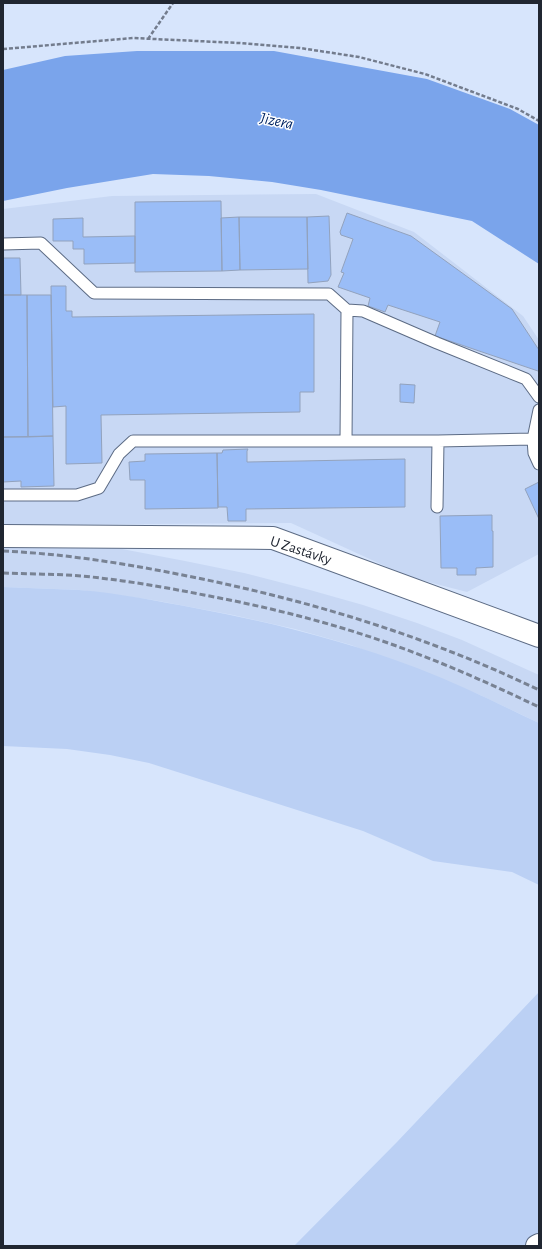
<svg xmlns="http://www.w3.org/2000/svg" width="542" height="1249" font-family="'Alegreya Sans',sans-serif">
	<rect width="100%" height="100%" fill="#d7e5fc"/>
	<path fill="#c8d8f4" d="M 316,194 L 414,232 L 523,316 L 539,340 L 539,554 L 467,592 L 409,577 L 291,523 L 3,525 L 3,209 L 112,196 Z
		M 3,539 L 48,540 L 122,549 L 185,561 L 244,573 L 310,590 L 363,605 L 417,623 L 462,640 L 539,675 L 539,723 L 480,695 L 351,645 L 295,629 L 233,615 L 153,600 L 80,590 L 3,587 Z"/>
	<path fill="#bbd0f4" d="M 3,587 C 28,588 54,589 79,590 C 118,593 157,601 195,608 C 271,622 346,641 417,668 C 459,684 499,704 539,723 L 539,885 L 512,872 L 433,861 L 363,831 L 149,763 L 110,755 L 67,749 L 3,746 Z
		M 539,992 L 539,1235 L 524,1246 L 294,1246 L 397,1142 Z"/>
	<path fill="#7aa4eb" d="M 137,51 L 274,51 L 427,79 L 510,109 L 539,125 L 539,264 L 472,221 L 321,190 L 272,182 L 209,176 L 153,174 L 67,188 L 3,201 L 3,70 L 65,56 Z"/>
	<path fill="#9abdf7" stroke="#92a2bd" d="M 221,201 L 222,271 L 135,272 L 135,202 Z
		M 347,213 L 411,236 L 512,309 L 539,350 L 539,371 L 538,371 L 435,336 L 440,322 L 388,305 L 385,312 L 368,306 L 370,298 L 338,287 L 344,273 L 341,272 L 353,239 L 341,235 L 340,232 Z
		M 329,216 L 331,275 L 328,281 L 308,283 L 307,217 Z
		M 239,217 L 307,217 L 308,269 L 240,270 Z
		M 239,217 L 240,270 L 222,271 L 221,218 Z
		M 83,218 L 83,237 L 135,236 L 135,263 L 84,264 L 84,249 L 73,249 L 73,241 L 53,241 L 53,219 Z
		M 3,258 L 20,258 L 21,295 L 3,295 Z
		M 51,286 L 66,286 L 66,311 L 72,311 L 72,317 L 314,314 L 314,392 L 300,392 L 300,412 L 101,415 L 102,463 L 66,464 L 66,406 L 53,407 Z
		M 3,295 L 27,295 L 28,437 L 3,437 Z
		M 27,295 L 51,295 L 53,436 L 28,437 Z
		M 400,384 L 415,385 L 414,403 L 400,402 Z
		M 53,436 L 54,486 L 21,487 L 21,481 L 3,482 L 3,437 Z
		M 248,449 L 247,451 L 247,462 L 248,462 L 405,459 L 405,507 L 246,509 L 246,521 L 228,521 L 227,507 L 218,507 L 217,453 L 222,453 L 223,450 Z
		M 217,453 L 218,508 L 145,509 L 145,480 L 130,480 L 129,462 L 145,461 L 145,454 Z
		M 539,482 L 539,519 L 525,489 Z
		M 492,515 L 492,531 L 493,531 L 493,567 L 476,568 L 476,575 L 457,575 L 457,568 L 441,568 L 440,516 Z"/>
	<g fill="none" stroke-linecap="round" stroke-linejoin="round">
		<g stroke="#5c6b84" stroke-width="13">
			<path id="lane" d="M 3,244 L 41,243 L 94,293 L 329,294 L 347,310 L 346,441
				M 347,310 L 363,311 L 437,343 L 526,379 L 539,397
				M 533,439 L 539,410
				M 3,495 L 77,495 L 99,488 L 119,454 L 133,441 L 438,441 L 533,439 L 534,453 L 539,464
				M 437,507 L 438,441"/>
		</g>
		<g stroke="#5c6b84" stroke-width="24">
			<path id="street" d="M 3,536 L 273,538 L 539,636
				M 537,1246 L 539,1245"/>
		</g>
		<path stroke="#737c8d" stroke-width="2.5" stroke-dasharray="4 2" stroke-linecap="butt" d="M 148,39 L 173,3
			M 3,49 L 133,38 L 239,43 L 300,48 L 359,57 L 425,74 L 518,109 L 539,121"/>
		<use href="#lane" stroke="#fff" stroke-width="11"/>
		<use href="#street" stroke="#fff" stroke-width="22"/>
		<path stroke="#788293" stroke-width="3" stroke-dasharray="6 3" stroke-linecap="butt" d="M 3,551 C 71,554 140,566 207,580 C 321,604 433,639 539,690
			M 3,573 C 29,574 56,574 82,576 C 123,580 164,587 204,595 C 279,609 352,628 423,656 C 462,671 501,689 539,707"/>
	</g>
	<g text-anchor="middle" stroke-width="3" stroke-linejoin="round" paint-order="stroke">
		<g font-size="15" fill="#202631" stroke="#fff">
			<text transform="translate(301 550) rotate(18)" y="5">U Zastávky</text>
		</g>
		<g font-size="16" font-style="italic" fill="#032664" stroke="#fff">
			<text transform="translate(277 120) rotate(12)" y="6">Jizera</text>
		</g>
	</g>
	<rect width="542" height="1249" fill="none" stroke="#202631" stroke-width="8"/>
</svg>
